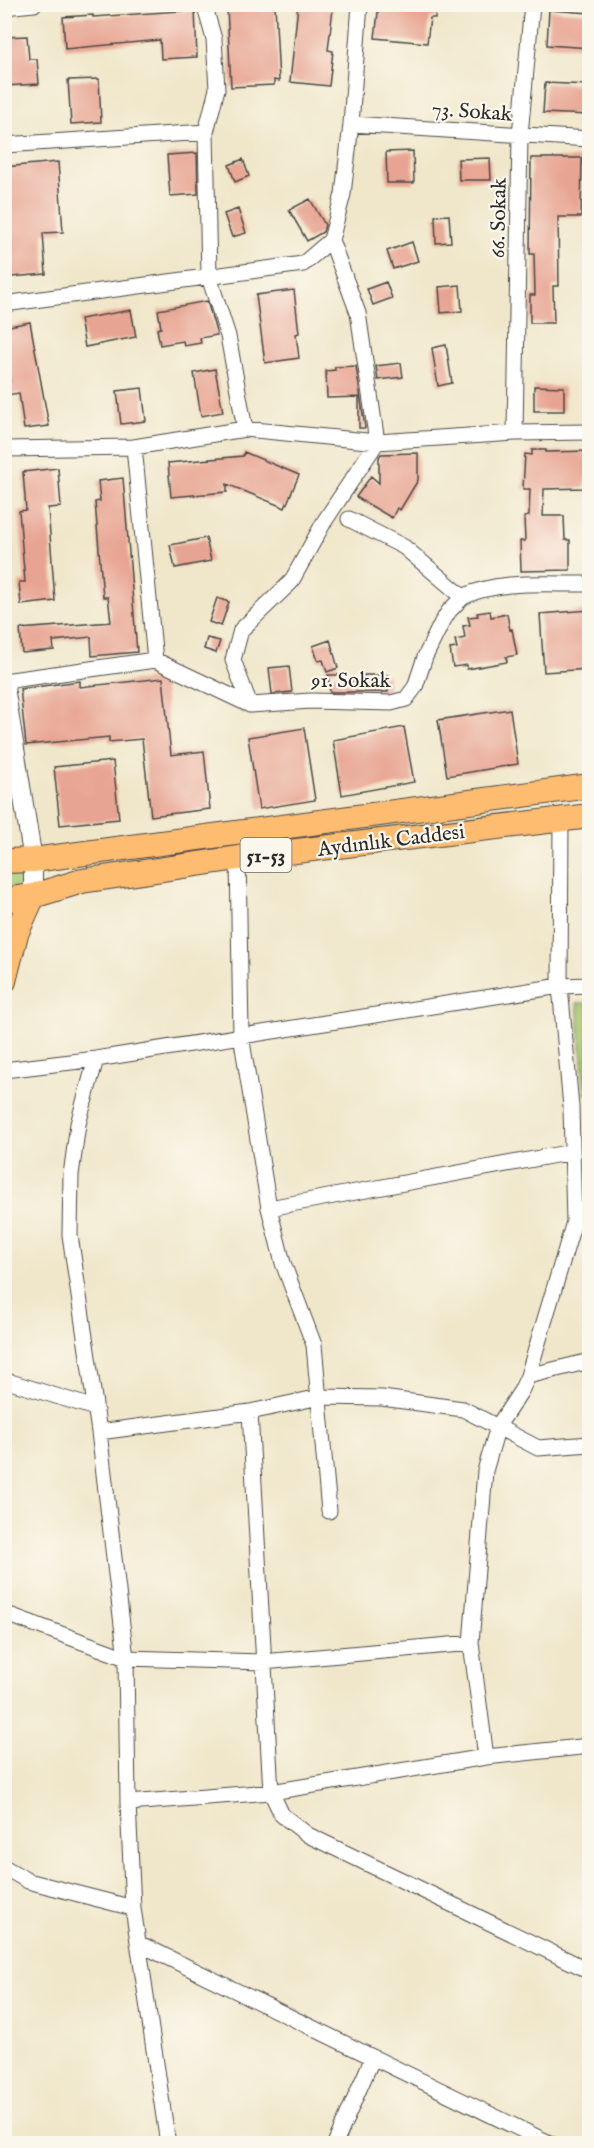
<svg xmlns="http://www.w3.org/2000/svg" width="594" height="2148" font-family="'IM FELL English',serif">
	<rect width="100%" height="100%" fill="#fbf7ec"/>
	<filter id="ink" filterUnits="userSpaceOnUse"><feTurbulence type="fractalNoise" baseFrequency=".0167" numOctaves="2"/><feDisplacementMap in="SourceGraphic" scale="12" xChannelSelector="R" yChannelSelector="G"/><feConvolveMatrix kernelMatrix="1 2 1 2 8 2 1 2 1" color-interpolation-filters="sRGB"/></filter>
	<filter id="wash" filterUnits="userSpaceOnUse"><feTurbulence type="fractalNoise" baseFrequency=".008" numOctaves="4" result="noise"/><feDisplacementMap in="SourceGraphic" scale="24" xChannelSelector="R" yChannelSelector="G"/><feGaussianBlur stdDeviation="1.35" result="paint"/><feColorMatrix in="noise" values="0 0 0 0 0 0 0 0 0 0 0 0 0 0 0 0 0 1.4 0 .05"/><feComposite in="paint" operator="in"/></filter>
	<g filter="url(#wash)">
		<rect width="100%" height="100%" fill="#f0e7ca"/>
		<path fill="#a6c66e" stroke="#68784c" stroke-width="1.5" d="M 20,871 L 26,880 L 23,887 L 7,889 C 3,885 3,877 6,873 Z
			M 577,1003 L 589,1003 L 589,1093 L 585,1094 Z"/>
		<g id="blocks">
			<path fill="#e8a492" d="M 275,4 L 279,81 L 274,80 L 274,85 L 231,87 L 227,7 Z
				M 379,4 L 436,4 L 435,18 L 430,18 L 427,43 L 375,38 Z
				M 298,5 L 333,9 L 328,50 L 333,51 L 329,86 L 290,82 Z
				M 195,10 L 197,57 L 161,59 L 160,40 L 65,49 L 63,17 L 93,15 L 93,17 Z
				M 549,10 L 590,13 L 590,48 L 547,45 Z
				M 27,36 L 29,59 L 37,59 L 39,84 L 4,86 L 4,37 Z
				M 99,79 L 101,122 L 71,124 L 68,80 Z
				M 545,83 L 590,85 L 590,115 L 543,113 Z
				M 413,151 L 414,183 L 387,183 L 386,152 Z
				M 197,153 L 198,194 L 170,196 L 167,155 Z
				M 490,158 L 491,180 L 459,180 L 458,159 Z
				M 531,158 L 582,158 L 581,217 L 558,217 L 559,286 L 553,286 L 554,323 L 530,323 L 530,295 L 535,295 L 534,254 L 530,254 Z
				M 243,159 L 249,176 L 235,182 L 229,165 Z
				M 58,162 L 63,232 L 43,233 L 46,274 L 11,277 L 4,202 L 4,167 Z
				M 310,199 L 325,225 L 323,232 L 307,241 L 289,210 Z
				M 238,209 L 246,233 L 232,237 L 224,214 Z
				M 449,215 L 451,242 L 436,243 L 435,216 Z
				M 412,242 L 418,261 L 393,269 L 387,251 Z
				M 386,282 L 392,298 L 373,305 L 367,289 Z
				M 460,285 L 462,311 L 441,313 L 439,287 Z
				M 294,290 L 299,333 L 296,334 L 299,358 L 265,363 L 256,295 Z
				M 207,301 L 217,335 L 200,338 L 201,343 L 184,346 L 183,341 L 160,345 L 157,329 L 161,328 L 158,310 Z
				M 131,310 L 136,337 L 85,347 L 80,319 Z
				M 30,322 L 49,426 L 24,429 L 19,393 L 6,395 L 4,383 L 10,382 L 4,350 L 4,327 Z
				M 446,345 L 452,383 L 438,386 L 432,348 Z
				M 401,363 L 403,377 L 378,380 L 376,366 Z
				M 356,366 L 365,428 L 359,428 L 359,397 L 327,398 L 326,371 L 335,370 L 335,367 Z
				M 215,369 L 223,412 L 201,416 L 194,373 Z
				M 534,386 L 564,387 L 564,411 L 534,411 Z
				M 142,388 L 146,421 L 121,424 L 117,391 Z
				M 532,450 L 546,450 L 546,452 L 590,451 L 590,480 L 585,480 L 585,488 L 544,489 L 543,516 L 564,516 L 565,540 L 570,540 L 570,570 L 521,571 L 520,541 L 525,541 L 524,517 L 529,516 L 530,489 L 523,489 L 525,454 L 532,455 Z
				M 244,452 L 299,475 L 285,508 L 227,484 L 227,492 L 171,497 L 168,463 L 243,456 Z
				M 418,453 L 418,480 L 400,510 L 397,508 L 392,518 L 356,497 L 371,476 L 379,483 L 379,457 L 381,454 Z
				M 58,468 L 61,507 L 48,508 L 55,601 L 21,605 L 19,582 L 25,582 L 19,511 L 26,510 L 23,472 Z
				M 123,478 L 137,652 L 92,656 L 91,637 L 53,641 L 54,650 L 22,653 L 20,629 L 111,622 L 108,597 L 103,597 L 95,502 L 100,501 L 98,481 Z
				M 206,538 L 211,561 L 175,568 L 170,545 Z
				M 217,598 L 229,602 L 221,626 L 209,622 Z
				M 590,610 L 590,669 L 544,672 L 540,614 Z
				M 490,611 L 491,617 L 507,614 L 510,630 L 512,629 L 517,655 L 506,657 L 507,662 L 467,669 L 467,665 L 453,667 L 450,649 L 457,648 L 455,640 L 465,638 L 463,626 L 470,625 L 468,617 L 478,616 L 477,613 Z
				M 207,638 L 220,641 L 216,653 L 204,649 Z
				M 330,640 L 338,668 L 327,672 L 323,660 L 318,661 L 313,646 Z
				M 289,666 L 292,692 L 272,694 L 269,668 Z
				M 328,675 L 341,675 L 343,682 L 364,680 L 364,675 L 388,675 L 388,692 L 330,692 Z
				M 163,678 L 171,755 L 204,751 L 210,809 L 151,816 L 142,739 L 109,742 L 109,737 L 26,745 L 20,689 L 80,681 L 80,687 Z
				M 510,709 L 518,764 L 447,776 L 438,720 Z
				M 404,727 L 414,782 L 342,795 L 333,740 Z
				M 304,728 L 315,800 L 259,809 L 248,737 Z
				M 113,761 L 119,819 L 60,825 L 54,767 Z"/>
		</g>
	</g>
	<g filter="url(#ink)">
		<use href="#blocks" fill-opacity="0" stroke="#494743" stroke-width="1.5"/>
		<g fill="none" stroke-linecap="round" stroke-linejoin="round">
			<g stroke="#494743" stroke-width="17">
				<path id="minor" d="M 204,4 L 214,39 L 217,89 L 206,132
					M 4,7 L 34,4
					M 351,124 L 590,139
					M 4,145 L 206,132 L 209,277 L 228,336 L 245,429
					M 4,304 L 303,264 L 331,240
					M 515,433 L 520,135 L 532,4
					M 134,447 L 245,429 L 377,442 L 515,433 L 590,432
					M 4,449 L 134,447 L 155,660
					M 349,519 L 404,547 L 463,597 C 499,579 550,585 590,584
					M 4,681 L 155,660 L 250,705
					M 250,705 L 233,660 L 241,630 L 291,582 L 324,522 L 377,442 L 358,313 L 331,240 L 343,194 L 351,124 L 360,4
					M 250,705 L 311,701 L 391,703 L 406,699 L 415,687 L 425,657 L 441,624 L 449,611 L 463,597
					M 238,858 L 241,1035 L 269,1208 L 283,1263 L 314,1345 L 329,1511
					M 96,1059 L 78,1124 L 71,1175 L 70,1235 L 99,1432 L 126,1658 L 128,1803 L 133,1908 L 168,2144
					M 4,1070 L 96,1059 L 560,986 L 590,985
					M 269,1208 L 572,1152
					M 528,1376 L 590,1361
					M 4,1380 L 95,1408
					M 250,1412 L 271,1792 L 282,1815 L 308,1835 L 590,1971
					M 99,1432 L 250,1412 L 320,1397 L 382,1398 L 463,1409 L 538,1448 L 590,1444
					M 4,1613 L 126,1658 L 263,1662 L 471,1643
					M 486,1757 L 471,1643 L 485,1471 L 498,1426 L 521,1391 L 528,1376 L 574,1222 L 571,1107 L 560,986 L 561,820
					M 128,1803 L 271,1792 L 486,1757 L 590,1746
					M 4,1867 L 28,1881 L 133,1908
					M 138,1943 L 551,2144
					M 335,2144 L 373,2057"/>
			</g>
			<g stroke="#494743" stroke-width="20">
				<path id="tertiary" d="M 4,681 L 33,860 L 33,896"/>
			</g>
			<g stroke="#494743" stroke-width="26">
				<path id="primary" d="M 4,861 L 33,860 L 590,786
					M 4,900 L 33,896
					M 4,981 L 16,934 L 33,896 L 82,881 L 238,858 L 590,816"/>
			</g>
			<use href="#minor" stroke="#fff" stroke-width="15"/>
			<use href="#tertiary" stroke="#fff" stroke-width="18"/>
			<use href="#primary" stroke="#febc70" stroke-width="24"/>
		</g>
	</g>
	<g text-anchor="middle" stroke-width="4.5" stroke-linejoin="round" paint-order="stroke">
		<rect fill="#fbf7ec" stroke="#696865" stroke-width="1.5" x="240.5" y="838" width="51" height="34" rx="4.5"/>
		<g font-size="20" font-weight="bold" fill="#2b2b2b">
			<text x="266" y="862">51-53</text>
		</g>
		<g font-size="21" fill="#2b2b2b" stroke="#fbf7ec">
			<text transform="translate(472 111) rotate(4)" y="7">73. Sokak</text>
			<text transform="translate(498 218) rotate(-89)" y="7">66. Sokak</text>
			<text x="351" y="687">91. Sokak</text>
			<text transform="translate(391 840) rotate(-7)" y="7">Aydınlık Caddesi</text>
		</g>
	</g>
	<rect width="594" height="2148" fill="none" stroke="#fbf7ec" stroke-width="24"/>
</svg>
